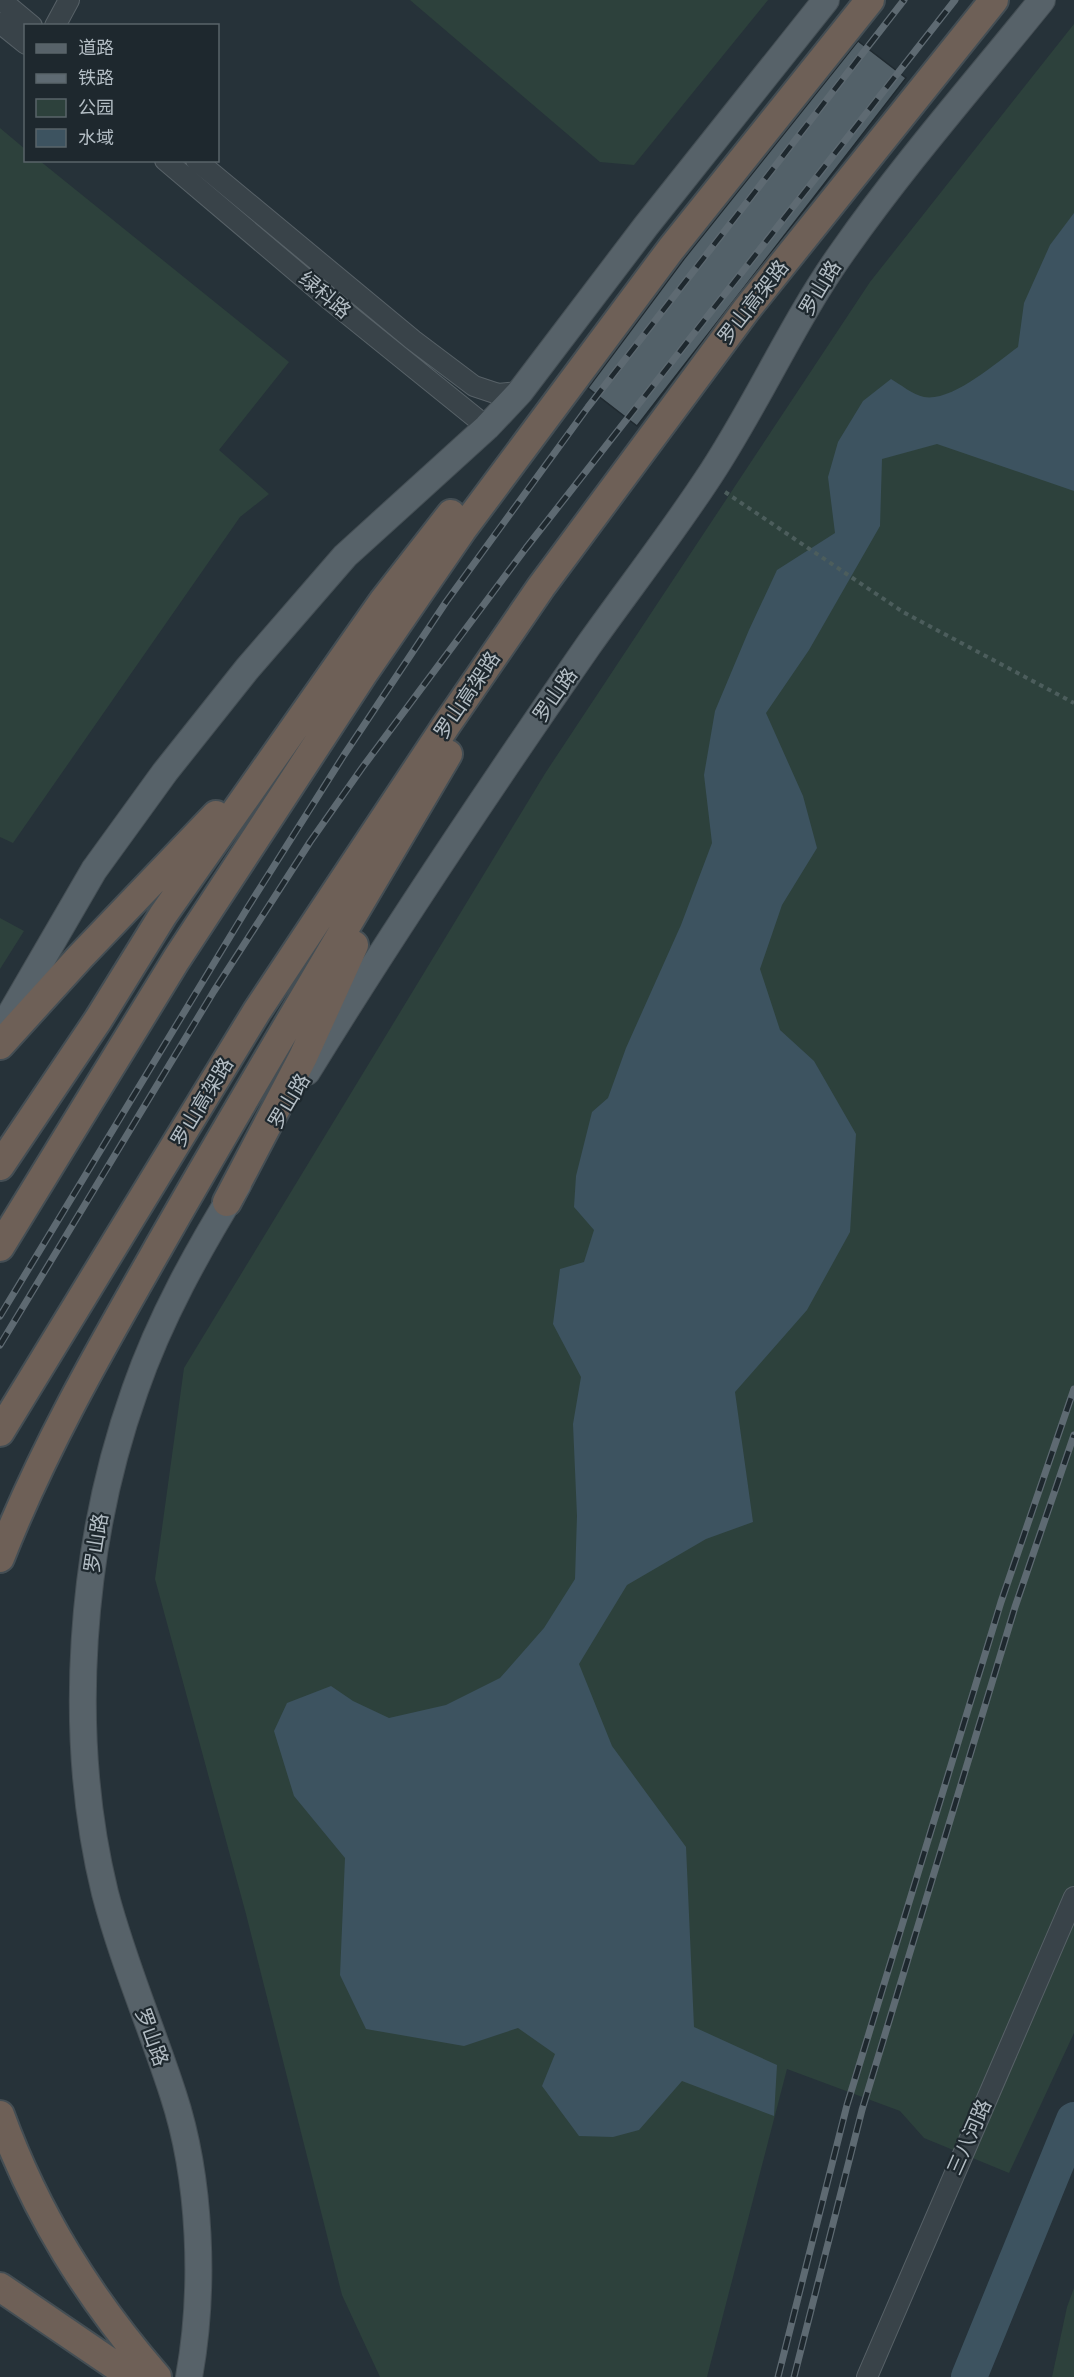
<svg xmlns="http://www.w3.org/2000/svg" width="1074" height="2377" font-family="'Sofia Sans Condensed','Noto Sans SC',sans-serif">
	<rect width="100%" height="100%" fill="#263239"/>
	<path fill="#2d413c" d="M 410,0 L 768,0 L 634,165 L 600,162 Z
		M 1074,24 L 1074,2033 L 1009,2173 L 924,2138 L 900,2111 L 787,2069 L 707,2377 L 380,2377 L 342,2295 L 246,1914 L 155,1579 L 184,1368 L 546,772 L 870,282 Z
		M 0,128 L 25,149 L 26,160 L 40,161 L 289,362 L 219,450 L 269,494 L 240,517 L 13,843 L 0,837 Z
		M 0,918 L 24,931 L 0,969 Z
		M 1074,2288 L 1074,2377 L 1052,2377 L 1067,2307 Z"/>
	<path fill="#3d5360" d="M 1074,213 L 1074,491 L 937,444 L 882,459 L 880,526 L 809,650 L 766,713 L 803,796 L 817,848 L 782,905 L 760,969 L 780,1030 L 814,1061 L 856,1134 L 850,1232 L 807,1310 L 735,1392 L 753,1522 L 706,1539 L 627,1585 L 579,1664 L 612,1746 L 686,1847 L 694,2027 L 777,2065 L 774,2116 L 682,2081 L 639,2130 L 613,2137 L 579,2136 L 542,2086 L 555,2054 L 518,2028 L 464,2046 L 366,2029 L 340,1975 L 345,1858 L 294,1796 L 274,1731 L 287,1703 L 331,1686 L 353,1701 L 389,1718 L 446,1705 L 500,1678 L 544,1628 L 575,1579 L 577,1516 L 573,1424 L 581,1377 L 553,1324 L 560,1269 L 584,1262 L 594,1230 L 574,1207 L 576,1176 L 592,1112 L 608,1098 L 626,1048 L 681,925 L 712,843 L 704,775 L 715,711 L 749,630 L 777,570 L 835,533 L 828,477 L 838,442 L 863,401 L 891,379 C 900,384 913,395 924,397 C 952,402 996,363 1018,347 L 1024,303 L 1050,245 Z"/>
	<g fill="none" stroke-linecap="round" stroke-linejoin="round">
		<path stroke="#3d5360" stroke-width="36" d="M 969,2377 L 1074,2120"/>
	</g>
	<path fill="#536169" stroke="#202a30" stroke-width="1.5" d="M 858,41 L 906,78 L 637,426 L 588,388 L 684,259 Z"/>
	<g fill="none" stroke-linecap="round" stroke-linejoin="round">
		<g stroke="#576167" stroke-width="22">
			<path id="minor" d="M 1,0 L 32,26
				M 0,23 L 26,44
				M 55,26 L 69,0
				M 165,160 L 330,300 L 487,427
				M 196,160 L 413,340 L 474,386 L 498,394 L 520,392
				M 867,2377 L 1074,1897"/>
		</g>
		<g stroke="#454f55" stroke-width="28">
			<path id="major" d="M 0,1032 L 94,870 L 165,772 L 247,669 L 345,556 L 487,427 L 520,392 L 646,226 L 826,0
				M 307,1072 C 396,927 491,786 588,646 C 627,591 669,537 706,481 C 756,407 791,324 843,251 C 904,164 975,83 1042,0
				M 189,2377 C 205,2289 201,2179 173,2094 C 151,2026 123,1962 105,1893 C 66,1734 80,1544 135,1390 C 160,1318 198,1250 238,1185"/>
		</g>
		<g stroke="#444e54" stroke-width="32">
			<path id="highway" d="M 0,1045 L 80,957 L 216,815
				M 0,1166 L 98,1020 L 163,915 L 384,600 L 451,514
				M 227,1202 L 303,1057 L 354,945
				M 0,1247 L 176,960 L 363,674 L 462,530 L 671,249 L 870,0
				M 0,1432 L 257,1011 L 445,727 L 541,587 L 746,310 L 994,0
				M 0,1558 C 45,1443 108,1336 169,1229 C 260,1070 355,912 448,754
				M 0,2115 C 36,2214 88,2297 157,2377
				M 0,2287 L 132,2377"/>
		</g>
		<path stroke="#4c5d5c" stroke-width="4" stroke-dasharray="4.5 4.5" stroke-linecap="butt" d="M 725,492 L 903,612 L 1074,703"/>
		<use href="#minor" stroke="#394349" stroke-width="20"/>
		<use href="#major" stroke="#576269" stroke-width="26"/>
		<use href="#highway" stroke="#6e6057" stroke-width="28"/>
		<g stroke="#5e6a72" stroke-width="7">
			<path id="rail" d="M 0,1316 L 248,907 L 344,755 L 446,602 L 588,407 L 904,0
				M 0,1345 L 214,991 L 310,842 L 362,768 L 526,548 L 955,0
				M 778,2377 L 847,2105 L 1001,1602 L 1074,1389
				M 794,2377 L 862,2110 L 1015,1607 L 1074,1435"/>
		</g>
		<use href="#rail" stroke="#1e282e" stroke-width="4.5" stroke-dasharray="14" stroke-linecap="butt"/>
	</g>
	<g text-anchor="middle" stroke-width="4.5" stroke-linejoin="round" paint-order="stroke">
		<g font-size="20" fill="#b4bec5" stroke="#1e282e">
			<text transform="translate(820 288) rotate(-59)" y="7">罗山路</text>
			<text transform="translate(325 295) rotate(40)" y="7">绿科路</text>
			<text transform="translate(753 302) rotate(-52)" y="7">罗山高架路</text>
			<text transform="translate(467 695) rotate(-56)" y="7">罗山高架路</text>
			<text transform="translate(555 695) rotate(-55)" y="7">罗山路</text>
			<text transform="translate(289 1101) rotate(-59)" y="7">罗山路</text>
			<text transform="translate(202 1102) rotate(-59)" y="7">罗山高架路</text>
			<text transform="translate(96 1543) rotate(-81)" y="7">罗山路</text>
			<text transform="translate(152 2037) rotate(70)" y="7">罗山路</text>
			<text transform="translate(969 2137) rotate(-66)" y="7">三八河路</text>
		</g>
	</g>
	<rect x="24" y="24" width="195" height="138" fill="#1e282e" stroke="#5a646a" stroke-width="1.5"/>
	<rect x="36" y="44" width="30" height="9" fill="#576269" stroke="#5a646a" stroke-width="1.5"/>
	<text x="78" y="54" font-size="18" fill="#b4bec5">道路</text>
	<rect x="36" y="74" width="30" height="9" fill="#5e6a72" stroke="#5a646a" stroke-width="1.5"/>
	<text x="78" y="84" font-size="18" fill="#b4bec5">铁路</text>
	<rect x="36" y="99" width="30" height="18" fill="#2d413c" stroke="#5a646a" stroke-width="1.5"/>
	<text x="78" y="114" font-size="18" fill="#b4bec5">公园</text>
	<rect x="36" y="129" width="30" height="18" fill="#3d5360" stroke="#5a646a" stroke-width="1.5"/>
	<text x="78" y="144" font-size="18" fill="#b4bec5">水域</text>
</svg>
